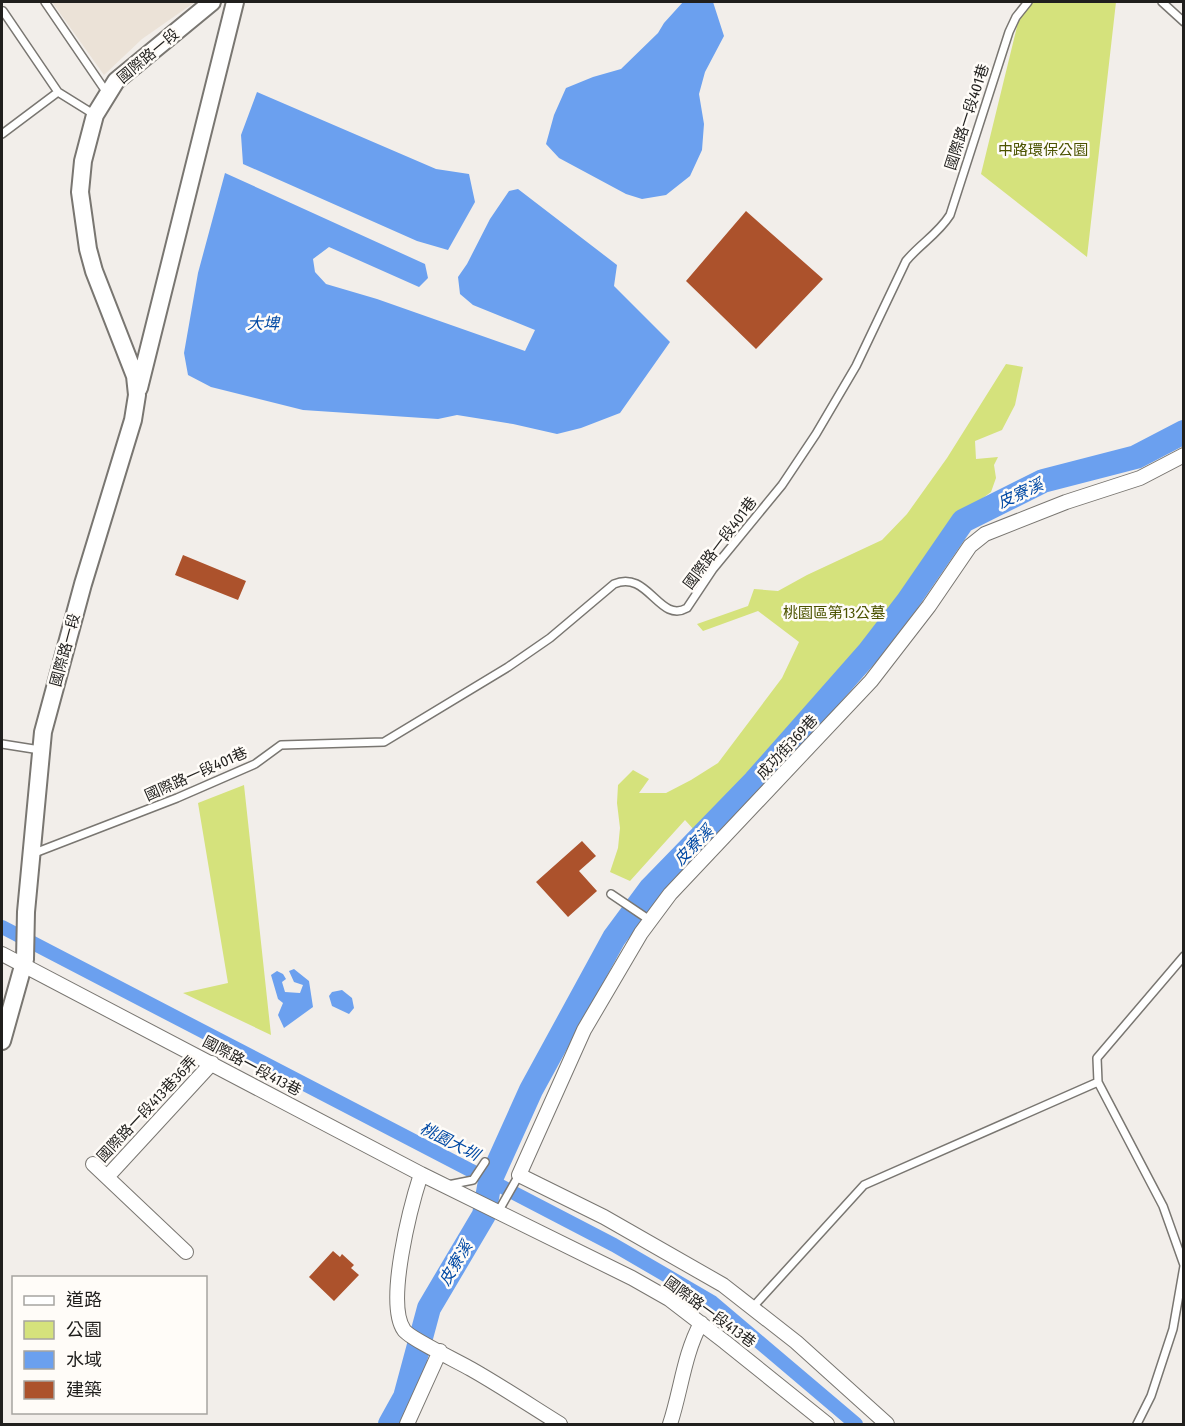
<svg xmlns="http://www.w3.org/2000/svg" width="1185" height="1426" font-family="'Fira Sans Condensed','Noto Sans TC',sans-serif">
	<rect width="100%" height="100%" fill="#f2eeea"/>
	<path fill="#ebe2d7" d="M 52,2 L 195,2 L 142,39 L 104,75 Z"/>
	<path fill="#d5e27c" d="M 1023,2 L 1116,2 L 1087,257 L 981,174 Z
		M 1006,364 L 1023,367 L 1015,405 L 1002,430 L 975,441 L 976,459 L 998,457 L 994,465 L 996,478 L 991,492 L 956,518 L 862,651 L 715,812 L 695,831 L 685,820 L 630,881 L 610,872 L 618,848 L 620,828 L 617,803 L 618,785 L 633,770 L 649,779 L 639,793 L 666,793 L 691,780 L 718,763 L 782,678 L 799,642 L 758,611 L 703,631 L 697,624 L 748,606 L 754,589 L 778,591 L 807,575 L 882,540 L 907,514 L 947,458 Z
		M 244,785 L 271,1035 L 183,993 L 228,983 L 198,803 Z"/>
	<path fill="#6ba0ef" d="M 683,2 L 713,2 L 724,36 L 705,72 L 699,94 L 704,124 L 702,150 L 690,176 L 666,195 L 642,199 L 626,194 L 559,158 L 546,144 L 554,115 L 566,88 L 593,77 L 621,69 L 658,33 L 664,23 Z
		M 257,92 L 436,169 L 469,174 L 475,202 L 448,250 L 417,241 L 243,164 L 241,135 Z
		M 225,173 L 425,264 L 428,278 L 419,287 L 329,247 L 313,259 L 315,272 L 326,284 L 377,299 L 525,351 L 535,330 L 473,305 L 460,294 L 458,277 L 467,264 L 490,219 L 509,191 L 518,189 L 617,265 L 614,286 L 670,342 L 620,413 L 581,428 L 557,434 L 513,424 L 457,415 L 438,419 L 303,410 L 211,387 L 188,375 L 184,353 L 198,273 Z
		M 294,969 L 309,981 L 313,1007 L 284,1028 L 278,1015 L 283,1003 L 278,999 L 271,975 L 277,971 L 283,974 L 286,979 L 282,982 L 285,992 L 300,993 L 303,985 L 294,982 L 289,971 Z
		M 342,990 L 352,998 L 354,1008 L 349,1014 L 332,1006 L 329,996 L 332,992 Z"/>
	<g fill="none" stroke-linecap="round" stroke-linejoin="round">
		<path stroke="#6ba0ef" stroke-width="14" d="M 2,927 L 614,1245 L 712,1302 L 856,1424"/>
		<path stroke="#6ba0ef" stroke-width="24" d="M 390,1424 L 405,1397 L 429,1308 L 484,1215 L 490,1181 L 531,1090 L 614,938 L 651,888 L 755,781 L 868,653 L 908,601 L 963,521 L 1043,481 L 1136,457 L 1184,432"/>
	</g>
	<path fill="#ac522c" d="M 746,211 L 823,279 L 756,349 L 686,281 Z
		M 183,555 L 246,581 L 238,600 L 175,575 Z
		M 582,841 L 596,856 L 579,871 L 597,891 L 568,917 L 536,882 Z
		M 333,1251 L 340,1257 L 342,1254 L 354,1265 L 351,1268 L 359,1275 L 334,1301 L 309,1277 Z"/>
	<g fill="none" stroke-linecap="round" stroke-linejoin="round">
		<g stroke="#797671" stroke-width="10">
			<path id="service" d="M 45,2 L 107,93
				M 1162,2 L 1184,22
				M 3,11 L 58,92
				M 2,134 L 58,92 L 95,115
				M 2,744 L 40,750
				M 32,854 L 177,798 L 255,764 L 281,745 L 384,742 L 508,667 L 550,638 L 614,584 C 648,569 659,624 687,608 L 713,569 L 782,485 L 816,434 L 856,366 L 906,261 C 920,244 938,234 950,215 L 1009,32 L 1016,17 L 1028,2
				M 611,894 L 651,921
				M 1184,956 L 1097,1058 L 1098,1082 L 1163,1206 L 1184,1265
				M 448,1185 L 473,1180 L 485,1162
				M 498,1212 L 519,1175
				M 752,1308 L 864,1185 L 1098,1082
				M 1137,1424 L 1151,1396 L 1173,1329 L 1184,1266"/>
		</g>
		<g stroke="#797671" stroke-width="16">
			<path id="minor" d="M 2,954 L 421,1174 L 632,1278 L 669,1299 L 725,1342 L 827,1424
				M 93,1164 L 186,1252
				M 421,1174 C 411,1205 385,1303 404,1330 C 409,1338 459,1362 471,1369 C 501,1386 531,1406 560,1424
				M 107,1177 L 212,1063
				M 407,1424 L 440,1351
				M 670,1424 C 681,1391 684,1354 701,1323
				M 887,1424 L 796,1342 L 723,1285 L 604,1217 L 519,1175 L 584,1030 L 641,933 L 670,894 L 871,681 L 929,606 L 970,546 L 985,534 L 1066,502 L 1140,478 L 1184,455"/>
		</g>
		<g stroke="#797671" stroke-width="20">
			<path id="tertiary" d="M 139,388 L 235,2
				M 2,1041 L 25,959 L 26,912 L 43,732 L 83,584 L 133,420 L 137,395 L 135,376 L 94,271 L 88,249 L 80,192 L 83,161 L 95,115 L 116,81 L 212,2"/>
		</g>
		<use href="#service" stroke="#fff" stroke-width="7"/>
		<use href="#minor" stroke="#fff" stroke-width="14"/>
		<use href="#tertiary" stroke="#fff" stroke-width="16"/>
	</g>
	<g text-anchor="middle" stroke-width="5" stroke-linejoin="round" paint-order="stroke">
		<g font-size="15" fill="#201f1d" stroke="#fffcf8">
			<text transform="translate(148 56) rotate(-40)" y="5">國際路一段</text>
			<text transform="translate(967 117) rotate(-72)" y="5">國際路一段401巷</text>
			<text transform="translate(720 543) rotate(-53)" y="5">國際路一段401巷</text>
			<text transform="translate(65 650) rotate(-75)" y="5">國際路一段</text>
			<text transform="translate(787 747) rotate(-47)" y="5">成功街369巷</text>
			<text transform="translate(196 774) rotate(-24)" y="5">國際路一段401巷</text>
			<text transform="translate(252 1066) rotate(28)" y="5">國際路一段413巷</text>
			<text transform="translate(147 1109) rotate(-47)" y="5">國際路一段413巷36弄</text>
			<text transform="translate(710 1312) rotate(36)" y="5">國際路一段413巷</text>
		</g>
		<g font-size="15" fill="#4c5300" stroke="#fffcf8">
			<text x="1043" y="155">中路環保公園</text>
			<text x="834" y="618">桃園區第13公墓</text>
		</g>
		<g font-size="16" font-style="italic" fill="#0049a4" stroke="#fffcf8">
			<text x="263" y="329">大埤</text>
			<text transform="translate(1020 493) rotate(-25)" y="6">皮寮溪</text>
			<text transform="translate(693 845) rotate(-46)" y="6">皮寮溪</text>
			<text transform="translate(450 1141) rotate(27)" y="6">桃園大圳</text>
			<text transform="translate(455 1263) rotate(-59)" y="6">皮寮溪</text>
		</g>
	</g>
	<rect width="1185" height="1426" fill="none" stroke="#201f1d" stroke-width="6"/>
	<rect x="12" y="1276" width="195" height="138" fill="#fffcf8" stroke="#a6a4a0" stroke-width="1.5"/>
	<rect x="24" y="1296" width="30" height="9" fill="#ffffff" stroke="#a6a4a0" stroke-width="1.5"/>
	<text x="66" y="1306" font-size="18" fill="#201f1d">道路</text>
	<rect x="24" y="1321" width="30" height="18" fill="#d5e27c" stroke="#a6a4a0" stroke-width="1.5"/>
	<text x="66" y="1336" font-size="18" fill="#201f1d">公園</text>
	<rect x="24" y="1351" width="30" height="18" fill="#6ba0ef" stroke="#a6a4a0" stroke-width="1.5"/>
	<text x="66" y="1366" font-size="18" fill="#201f1d">水域</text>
	<rect x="24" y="1381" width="30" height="18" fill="#ac522c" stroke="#a6a4a0" stroke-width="1.5"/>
	<text x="66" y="1396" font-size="18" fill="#201f1d">建築</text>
</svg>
